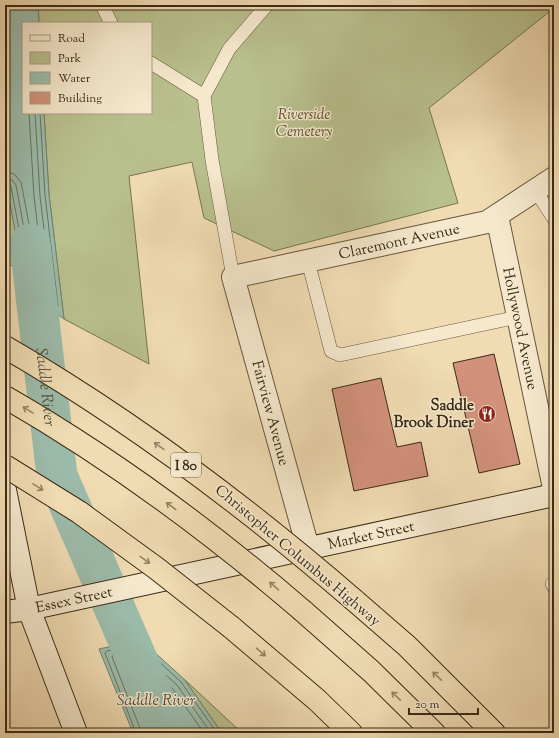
<svg xmlns="http://www.w3.org/2000/svg" width="559" height="738" font-family="'Sorts Mill Goudy',serif">
	<rect width="100%" height="100%" fill="#f0dbb2"/>
	<filter id="stains"><feTurbulence type="fractalNoise" baseFrequency=".005" numOctaves="4"/><feColorMatrix values="0 0 0 0 .2 0 0 0 0 .09 0 0 0 0 .02 0 0 0 .5 -.17"/></filter>
	<radialGradient id="worn" r=".72"><stop offset=".6" stop-color="#630" stop-opacity="0"/><stop offset="1" stop-color="#630" stop-opacity=".3"/></radialGradient>
	<path fill="#b8c08d" stroke="#797652" d="M 38,5 L 554,5 L 554,8 L 429,108 L 458,203 L 274,251 L 204,218 L 192,162 L 129,176 L 149,364 L 64,319 L 49,195 L 44,113 L 151,113 L 151,23 L 39,23 Z
		M 5,177 L 22,265 L 5,266 Z
		M 184,679 L 242,733 L 222,733 Z"/>
	<path fill="#9bbbaa" stroke="#74816f" d="M 5,5 L 38,5 L 39,23 L 23,23 L 23,113 L 44,113 L 49,195 L 64,319 L 27,294 L 5,177 Z
		M 141,640 L 184,679 L 222,733 L 133,733 L 99,649 Z"/>
	<g fill="none" stroke-linecap="round" stroke-linejoin="round">
		<path stroke="#6a7360" stroke-width="1" d="M 5,172 L 14,174 L 21,182 L 40,282 L 43,284 L 44,281 L 34,196 L 29,113
			M 5,178 L 12,180 L 16,185 L 35,289 L 51,298 L 52,296 L 40,196 L 35,113
			M 5,183 L 9,183 L 11,187 L 31,292 L 57,308 L 58,306 L 45,195 L 40,113
			M 136,733 L 105,653 L 107,651 L 140,644 L 181,682 L 217,733
			M 141,733 L 140,728 L 112,657 L 113,655 L 138,650 L 177,685 L 211,733
			M 147,733 L 146,726 L 120,662 L 121,659 L 138,657 L 173,689 L 204,733"/>
		<path stroke="#9bbbaa" stroke-width="41" id="s1" d="M 30,244 L 57,476 L 169,733"/>
	</g>
	<path fill="#d2917b" stroke="#3a2b17" d="M 494,354 L 520,464 L 479,473 L 453,363 Z
		M 381,378 L 397,447 L 421,442 L 428,476 L 354,491 L 332,389 Z"/>
	<g fill="none" stroke-linecap="round" stroke-linejoin="round">
		<g stroke="#68573e" stroke-width="14">
			<path id="lane" d="M 102,5 L 111,23
				M 151,63 L 204,96
				M 535,190 L 554,219
				M 308,261 L 331,351 L 340,355 L 518,317
				M 233,277 L 212,160 L 204,96 L 229,49 L 267,5
				M 552,584 L 554,587"/>
		</g>
		<g stroke="#68573e" stroke-width="24">
			<g id="street">
				<path id="s2" d="M 497,216 L 554,488"/>
				<path id="s3" d="M 308,548 L 233,277 L 487,222 L 554,178"/>
			</g>
		</g>
		<g stroke="#3a2b17" stroke-width="24">
			<g id="secondary">
				<path d="M 5,490 L 29,609 L 76,733"/>
				<path id="s4" d="M 5,612 L 29,609 L 554,495"/>
			</g>
		</g>
		<g stroke="#3a2b17" stroke-width="24">
			<path id="highway" d="M 354,600 L 407,646 L 494,733
				M 303,611 L 371,671 L 434,733
				M 231,627 L 317,700 L 351,733"/>
		</g>
		<use href="#lane" stroke="#f5e8cd" stroke-width="13"/>
		<use href="#street" stroke="#f5e8cd" stroke-width="22"/>
		<use href="#secondary" stroke="#f5e8cd" stroke-width="22"/>
		<use href="#highway" stroke="#f0dbb2" stroke-width="22"/>
		<g stroke="#3a2b17" stroke-width="24" stroke-linecap="butt">
			<path id="highway-bridge" d="M 5,347 C 131,420 244,505 354,600
				M 5,397 C 111,458 210,531 303,611
				M 5,466 L 79,512 L 156,568 L 231,627"/>
		</g>
		<use href="#highway-bridge" stroke="#f0dbb2" stroke-width="22"/>
	</g>
	<defs><path id="oneway-shaft" d="M-6 0H5M1.5-3L5.5 0L1.5 3" fill="none" stroke-width="1.6" stroke-linecap="round" stroke-linejoin="round"/></defs>
	<g stroke="#958364">
		<use href="#oneway-shaft" transform="translate(28 410) rotate(-148)"/>
		<use href="#oneway-shaft" transform="translate(159 446) rotate(-145)"/>
		<use href="#oneway-shaft" transform="translate(38 487) rotate(32)"/>
		<use href="#oneway-shaft" transform="translate(171 506) rotate(-143)"/>
		<use href="#oneway-shaft" transform="translate(145 560) rotate(36)"/>
		<use href="#oneway-shaft" transform="translate(274 586) rotate(-139)"/>
		<use href="#oneway-shaft" transform="translate(261 652) rotate(41)"/>
		<use href="#oneway-shaft" transform="translate(437 676) rotate(-136)"/>
		<use href="#oneway-shaft" transform="translate(396 696) rotate(-136)"/>
	</g>
	<defs>
		<g id="restaurant-disc" transform="scale(0.9)"><circle r="9.5" fill="#8f2418" stroke="#f5e8cd"/><path d="M-5-6h1v4h1v-4h1v4h1v-4h1v5L-1.5 .5V6h-2V.5L-5-1ZM5-6V6H3V1.5H1.5Q1.5-4 5-6Z" fill="#fff"/></g>
	</defs>
	<g fill-rule="evenodd">
		<use href="#restaurant-disc" x="487" y="414"/>
	</g>
	<g text-anchor="middle" stroke-width="3" stroke-linejoin="round" paint-order="stroke">
		<rect fill="#f5e8cd" stroke="#72644e" stroke-width="1" x="171" y="453" width="30" height="24" rx="3"/>
		<g font-size="14" font-weight="bold" fill="#3a2b17">
			<text x="186" y="470">I 80</text>
		</g>
		<g font-size="15" font-style="italic" fill="#5a5034" stroke="#f5e8cd">
			<text x="304" y="119">Riverside<tspan x="304" dy="17">Cemetery</tspan></text>
		</g>
		<g font-size="15" fill="#3a2b17" stroke="#f5e8cd">
			<text dy="5" stroke="none"><textPath href="#s3" startOffset="451">Claremont Avenue</textPath></text>
			<text dy="5" stroke="none"><textPath href="#s2" startOffset="115">Hollywood Avenue</textPath></text>
			<text transform="translate(271 413) rotate(75)" y="5">Fairview Avenue</text>
			<text dy="5" stroke="none"><textPath href="#s4" startOffset="374">Market Street</textPath></text>
			<text transform="translate(298 555) rotate(40)" y="5">Christopher Columbus Highway</text>
			<text dy="5" stroke="none"><textPath href="#s4" startOffset="70">Essex Street</textPath></text>
		</g>
		<g font-size="15" font-weight="bold" fill="#3a2b17" stroke="#f5e8cd" text-anchor="end">
			<text x="474" y="410">Saddle<tspan x="474" dy="17">Brook Diner</tspan></text>
		</g>
		<g font-size="16" font-style="italic" fill="#524f3c" stroke="#f5e8cd">
			<text dy="6" stroke="none"><textPath href="#s1" startOffset="144">Saddle River</textPath></text>
			<text x="156" y="705">Saddle River</text>
		</g>
	</g>
	<rect width="559" height="738" fill="none" stroke="#f0dbb2" stroke-width="20"/>
	<rect x="6" y="6" width="547" height="726" fill="none" stroke="#3a2b17" stroke-width="2"/>
	<rect x="10" y="10" width="539" height="718" fill="none" stroke="#3a2b17"/>
	<rect x="22" y="22" width="130" height="92" fill="#f5e8cd" stroke="#aa9c84"/>
	<rect x="30" y="35" width="20" height="6" fill="#f5e8cd" stroke="#aa9c84"/>
	<text x="58" y="42" font-size="12" fill="#3a2b17">Road</text>
	<rect x="30" y="52" width="20" height="12" fill="#b8c08d" stroke="#aa9c84"/>
	<text x="58" y="62" font-size="12" fill="#3a2b17">Park</text>
	<rect x="30" y="72" width="20" height="12" fill="#9bbbaa" stroke="#aa9c84"/>
	<text x="58" y="82" font-size="12" fill="#3a2b17">Water</text>
	<rect x="30" y="92" width="20" height="12" fill="#d2917b" stroke="#aa9c84"/>
	<text x="58" y="102" font-size="12" fill="#3a2b17">Building</text>
	<path d="M409 708v6h69v-6" fill="none" stroke="#3a2b17" stroke-width="2"/>
	<text x="415" y="708" font-size="12" fill="#3a2b17" stroke="#f5e8cd" stroke-width="3" paint-order="stroke">20 m</text>
	<rect width="100%" height="100%" filter="url(#stains)"/>
	<rect width="100%" height="100%" fill="url(#worn)"/>
</svg>
